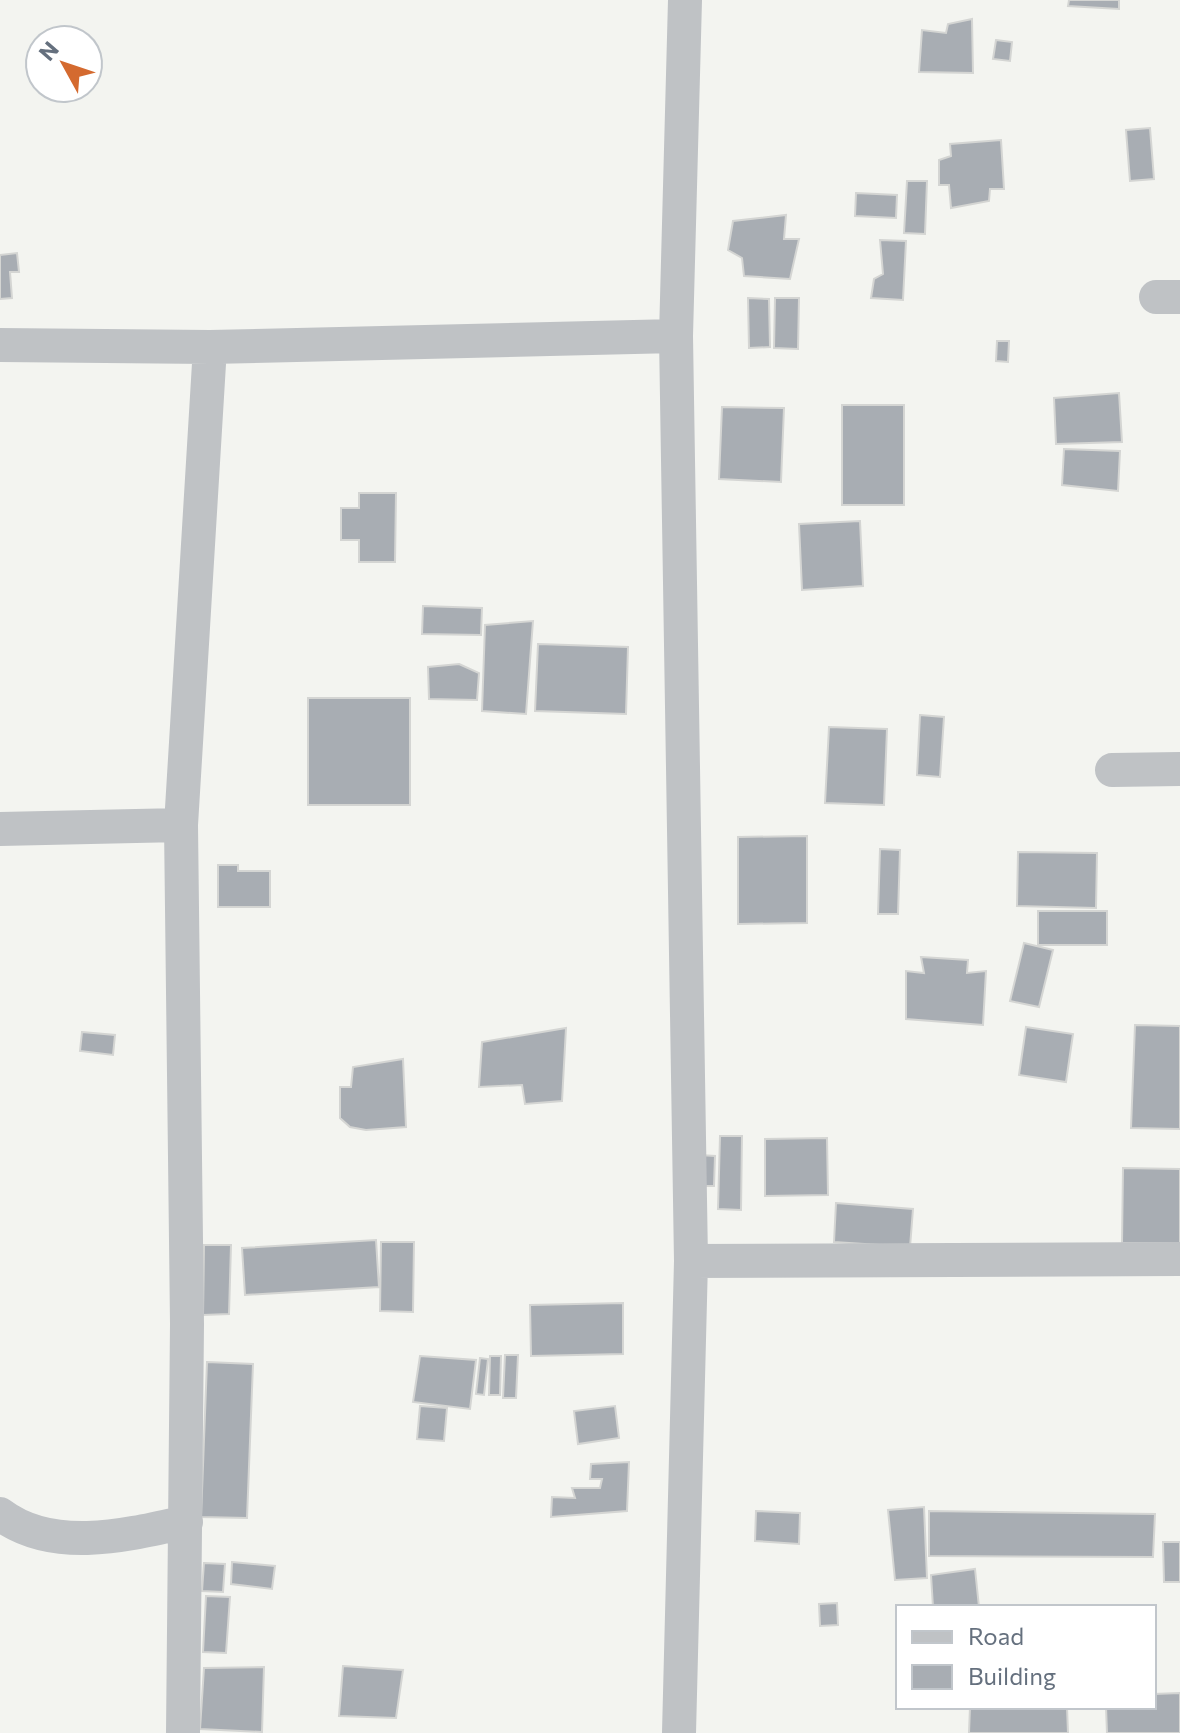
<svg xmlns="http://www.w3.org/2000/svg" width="1180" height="1733" font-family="Commissioner,sans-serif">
	<rect width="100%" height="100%" fill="#f3f4f0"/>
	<path fill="#a8adb3" stroke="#d4d5d3" stroke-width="2" d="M 1069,0 L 1119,0 L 1119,9 L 1068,6 Z
		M 972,19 L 973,73 L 919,72 L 922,30 L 946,33 L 948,24 Z
		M 996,40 L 1012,42 L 1010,61 L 993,59 Z
		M 1150,128 L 1154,179 L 1130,181 L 1126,130 Z
		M 1001,140 L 1004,189 L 990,189 L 989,201 L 951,208 L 949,185 L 939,185 L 939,160 L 951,156 L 950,144 Z
		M 907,181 L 927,181 L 925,234 L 904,233 Z
		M 856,193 L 897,195 L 896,218 L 855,216 Z
		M 786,215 L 784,239 L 799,239 L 790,279 L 744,276 L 742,258 L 728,250 L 733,221 Z
		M 880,240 L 906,241 L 903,300 L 871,298 L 874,279 L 883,274 Z
		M 17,253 L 19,272 L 10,272 L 12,298 L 0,299 L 0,255 Z
		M 748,298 L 769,299 L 770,347 L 749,348 Z
		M 775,298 L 799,298 L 798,349 L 774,348 Z
		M 997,341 L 1009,341 L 1008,362 L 996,361 Z
		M 1119,393 L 1122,442 L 1056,444 L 1054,398 Z
		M 842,405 L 904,405 L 904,505 L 842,505 Z
		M 722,407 L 784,408 L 781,482 L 719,479 Z
		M 1064,449 L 1120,451 L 1118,491 L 1062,485 Z
		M 359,493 L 396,493 L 395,562 L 359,562 L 359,540 L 341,540 L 341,508 L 359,508 Z
		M 860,521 L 863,586 L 802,590 L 799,524 Z
		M 423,606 L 482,608 L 481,635 L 422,634 Z
		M 533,621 L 526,714 L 482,711 L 485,625 Z
		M 538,644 L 628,647 L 626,714 L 535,711 Z
		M 459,664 L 479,673 L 477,700 L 429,699 L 428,667 Z
		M 308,698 L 410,698 L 410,805 L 308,805 Z
		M 920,715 L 944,717 L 940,777 L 917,775 Z
		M 829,727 L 887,729 L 884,805 L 825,803 Z
		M 807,836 L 807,923 L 738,924 L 738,837 Z
		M 880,849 L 900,850 L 898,914 L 878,914 Z
		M 1018,852 L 1097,853 L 1096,908 L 1017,906 Z
		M 218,865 L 238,865 L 238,871 L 270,871 L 270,907 L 218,907 Z
		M 1038,911 L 1107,911 L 1107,945 L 1038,945 Z
		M 1024,943 L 1053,950 L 1039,1007 L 1010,1001 Z
		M 921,957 L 968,960 L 967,973 L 986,971 L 983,1025 L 906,1019 L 906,971 L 924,973 Z
		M 1135,1025 L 1180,1026 L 1180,1129 L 1131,1128 Z
		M 1026,1027 L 1073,1034 L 1066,1082 L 1019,1075 Z
		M 566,1028 L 562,1101 L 525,1104 L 522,1085 L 479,1087 L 482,1042 Z
		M 82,1032 L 115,1035 L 113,1055 L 80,1051 Z
		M 403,1059 L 406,1127 L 366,1130 L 350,1127 L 340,1118 L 340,1087 L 351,1087 L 353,1067 Z
		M 720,1136 L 742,1136 L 741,1210 L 718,1209 Z
		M 827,1138 L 828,1195 L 765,1196 L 765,1139 Z
		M 699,1155 L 715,1156 L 714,1186 L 698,1186 Z
		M 1123,1168 L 1180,1169 L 1180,1243 L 1122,1243 Z
		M 836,1203 L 913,1209 L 910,1247 L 834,1242 Z
		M 376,1240 L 379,1287 L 245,1295 L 242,1248 Z
		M 381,1242 L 414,1242 L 413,1312 L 380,1311 Z
		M 204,1245 L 231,1245 L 229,1314 L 203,1315 Z
		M 623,1303 L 623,1354 L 531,1356 L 530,1305 Z
		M 505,1355 L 518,1355 L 516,1398 L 503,1398 Z
		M 420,1356 L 476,1360 L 470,1409 L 413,1402 Z
		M 490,1356 L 501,1356 L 500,1395 L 489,1395 Z
		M 480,1358 L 488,1359 L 484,1395 L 476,1394 Z
		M 207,1362 L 253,1364 L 247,1518 L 201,1517 Z
		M 420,1406 L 447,1408 L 444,1441 L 417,1439 Z
		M 615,1406 L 619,1438 L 578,1444 L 574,1411 Z
		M 629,1462 L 627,1511 L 551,1517 L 552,1497 L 575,1498 L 572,1488 L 600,1488 L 602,1479 L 590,1479 L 591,1464 Z
		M 924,1507 L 927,1578 L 895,1580 L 888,1510 Z
		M 756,1511 L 800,1513 L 799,1544 L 755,1541 Z
		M 929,1511 L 1155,1514 L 1153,1557 L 929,1556 Z
		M 1163,1542 L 1180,1542 L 1180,1582 L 1164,1582 Z
		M 232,1562 L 275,1566 L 272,1589 L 231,1584 Z
		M 204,1563 L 225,1564 L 223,1592 L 202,1591 Z
		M 975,1569 L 979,1607 L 933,1607 L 931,1575 Z
		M 206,1596 L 230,1597 L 226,1653 L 203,1652 Z
		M 837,1603 L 838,1625 L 820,1626 L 819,1604 Z
		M 343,1666 L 403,1670 L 396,1718 L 339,1716 Z
		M 264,1667 L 262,1732 L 200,1729 L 204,1668 Z
		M 1180,1693 L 1180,1733 L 1107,1733 L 1106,1707 L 1154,1707 L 1154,1694 Z
		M 970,1707 L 1067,1707 L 1068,1733 L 969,1733 Z"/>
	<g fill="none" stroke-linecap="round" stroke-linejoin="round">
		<path stroke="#bfc2c5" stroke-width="34" d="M 1156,297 L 1180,297
			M 0,345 L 210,347 L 676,336
			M 1112,770 L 1180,769
			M 0,829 L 181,825
			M 691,1261 L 1180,1259
			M 0,1514 C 53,1554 128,1535 186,1522
			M 183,1733 L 187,1324 L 181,825 L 210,347
			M 679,1733 L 691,1261 L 676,336 L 685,0"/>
	</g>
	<rect x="896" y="1605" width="260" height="104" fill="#ffffff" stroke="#c1c6cb" stroke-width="2"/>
	<rect x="912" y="1631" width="40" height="12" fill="#bfc2c5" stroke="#c1c6cb" stroke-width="2"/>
	<text x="968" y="1645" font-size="24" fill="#65707e">Road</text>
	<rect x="912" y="1665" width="40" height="24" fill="#a8adb3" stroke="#c1c6cb" stroke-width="2"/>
	<text x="968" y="1685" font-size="24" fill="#65707e">Building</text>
	<g transform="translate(64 64) rotate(310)"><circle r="38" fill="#ffffff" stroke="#c1c6cb" stroke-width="2"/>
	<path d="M0-6L14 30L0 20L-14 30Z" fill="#d46a2f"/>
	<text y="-12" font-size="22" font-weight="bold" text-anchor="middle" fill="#65707e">N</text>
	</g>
</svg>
